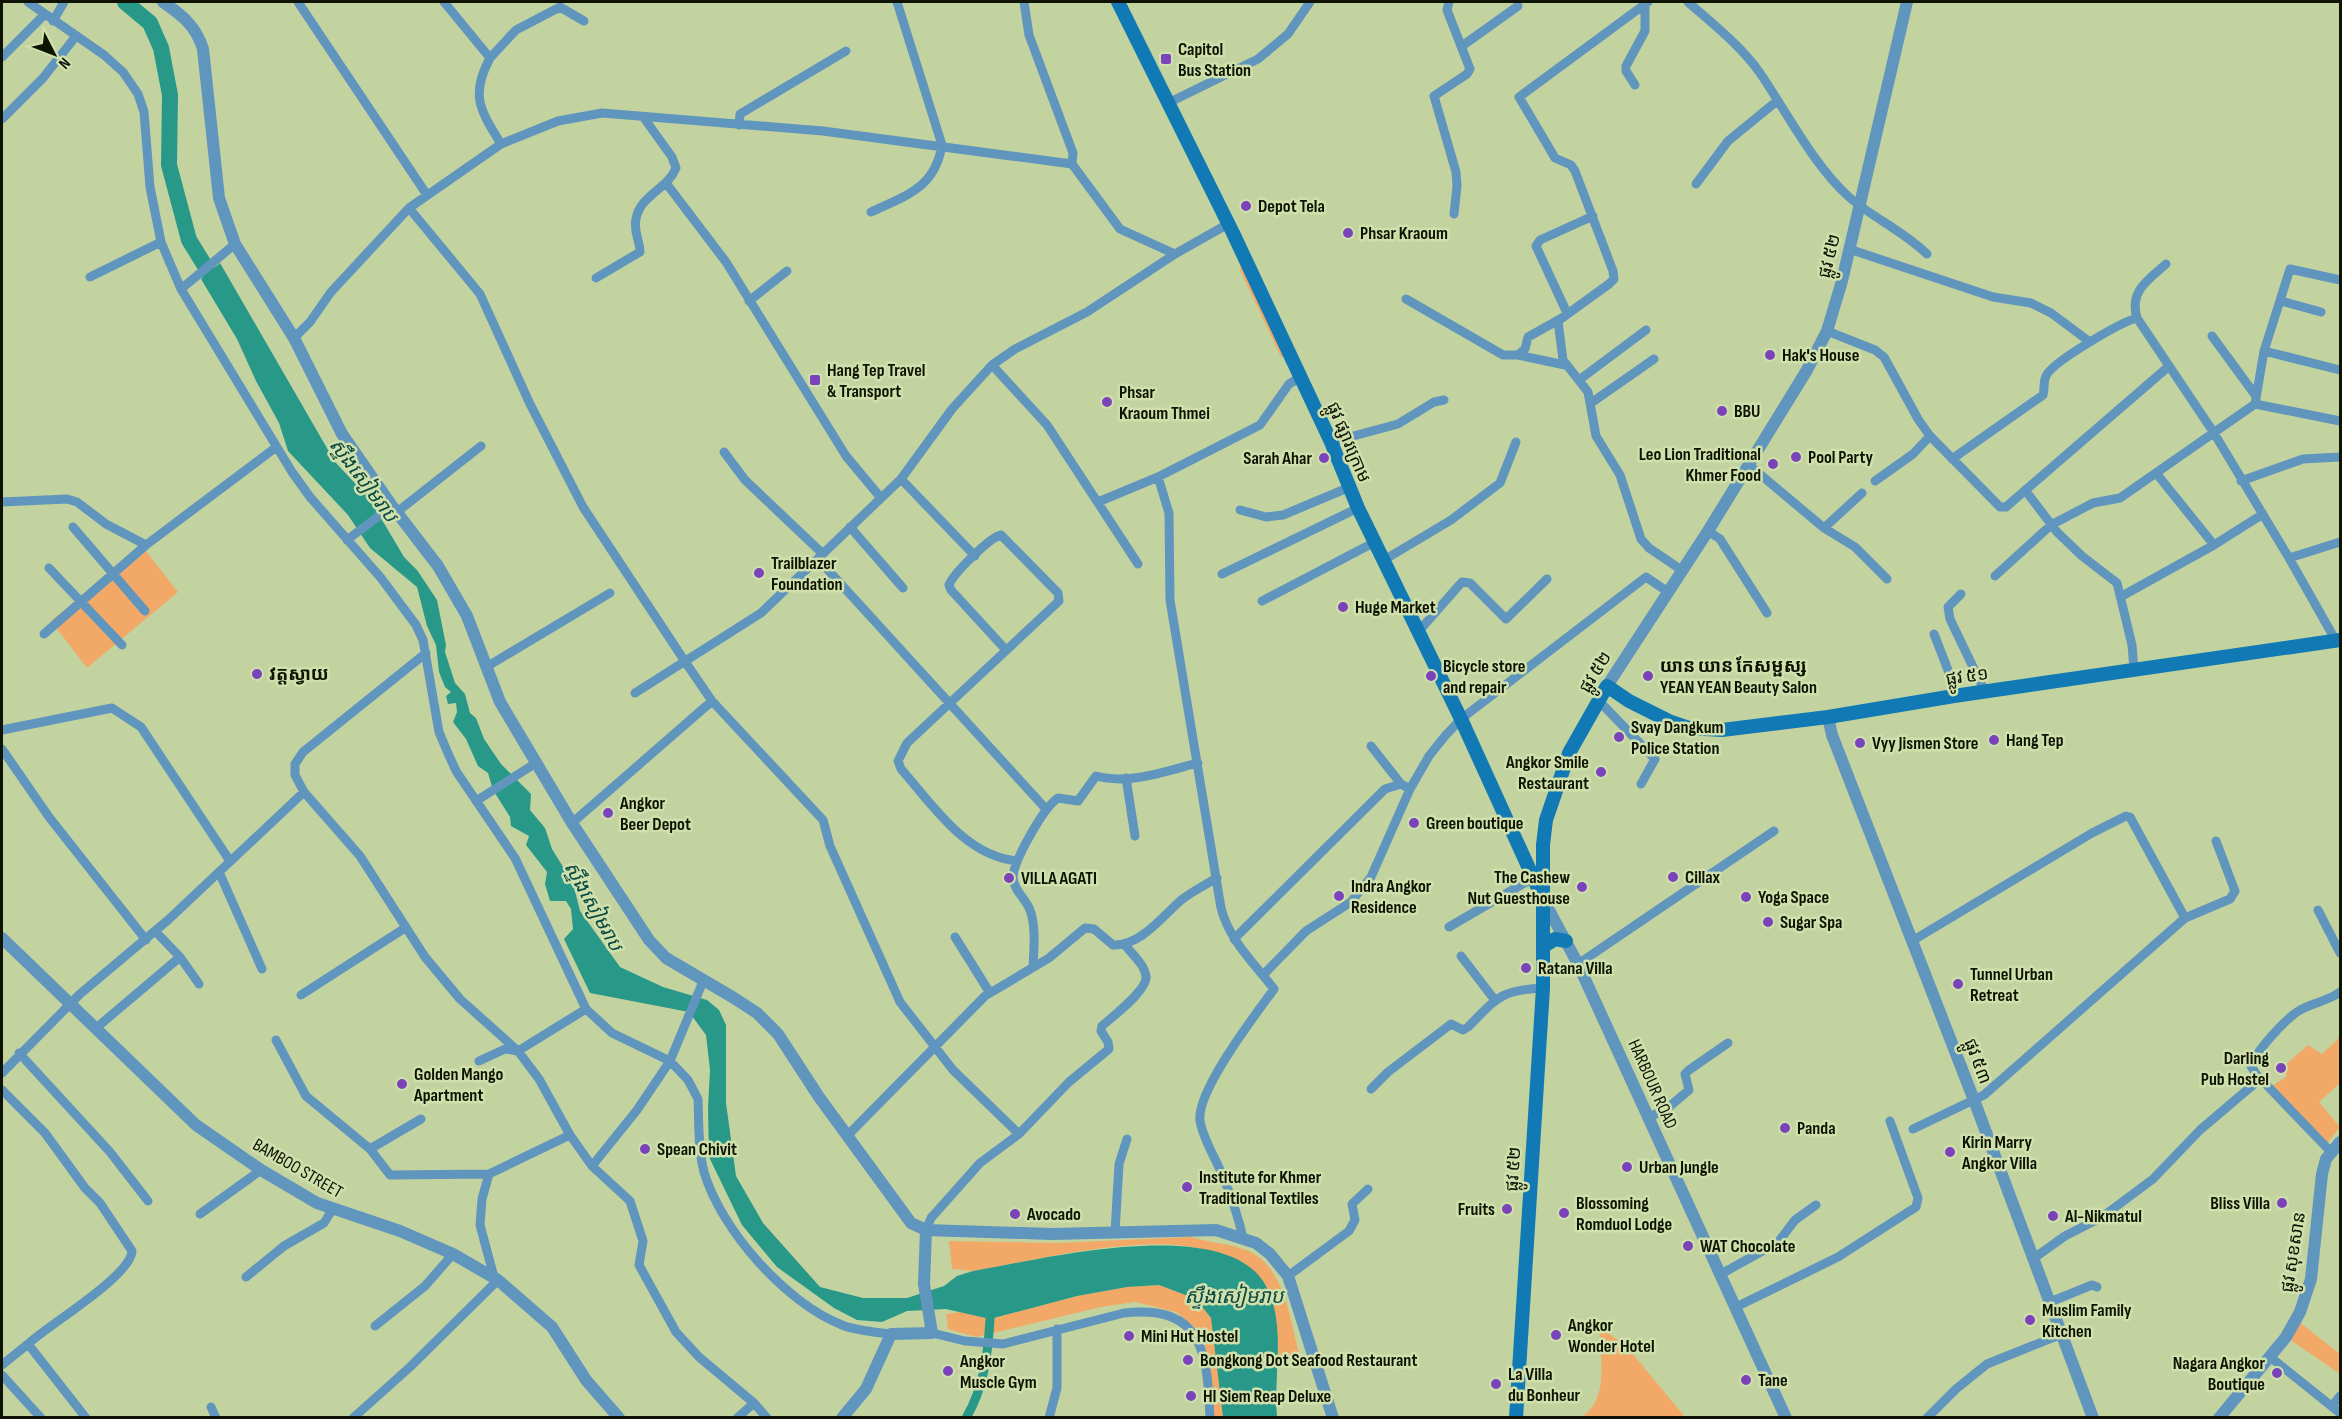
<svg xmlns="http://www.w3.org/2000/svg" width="2342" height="1419" font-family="'Sofia Sans Condensed','Noto Sans Khmer',sans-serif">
	<rect width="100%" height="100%" fill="#c3d3a0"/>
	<path fill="#f2a967" d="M 1245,265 L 1288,354 L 1281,357 L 1239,268 Z
		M 142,546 L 178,592 L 87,668 L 51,621 Z
		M 2340,1032 L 2340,1083 L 2319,1102 L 2340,1127 L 2325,1146 L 2272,1086 L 2287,1076 L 2282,1068 L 2308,1045 L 2322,1054 L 2338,1039 Z
		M 1191,1237 C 1210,1243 1228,1243 1246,1250 C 1287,1266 1290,1325 1301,1360 L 1278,1361 C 1280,1331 1274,1288 1250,1268 C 1243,1262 1230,1260 1221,1257 C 1210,1253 1197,1247 1186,1246 C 1122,1238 1037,1260 973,1271 L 952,1269 L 949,1241 L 1056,1243 Z
		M 1159,1285 L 1196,1299 L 1211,1318 L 1223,1417 L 1213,1417 L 1209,1357 L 1198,1330 L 1176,1312 L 1135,1302 L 1101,1307 L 976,1337 L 948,1329 L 946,1314 L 960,1312 L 990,1319 L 1077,1296 L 1127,1287 Z
		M 2299,1322 L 2340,1354 L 2340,1374 L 2289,1339 Z
		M 1599,1326 L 1627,1347 L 1685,1417 L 1582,1417 C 1610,1397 1600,1358 1599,1326 Z"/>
	<path fill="#289889" d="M 220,263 L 335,462 L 369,498 L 404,557 L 417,570 L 437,600 L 446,645 L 445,652 L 455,683 L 465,694 L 470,713 L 476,718 L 484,739 L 501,764 L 531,794 L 530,810 L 545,828 L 552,849 L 573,883 L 580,911 L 620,967 L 663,987 L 707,1000 L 719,1010 L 726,1025 L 726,1103 L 736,1176 L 763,1223 L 820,1287 L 863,1298 L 907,1298 L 944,1286 L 957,1276 L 973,1271 C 1039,1260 1227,1212 1266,1286 C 1287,1326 1273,1375 1277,1417 L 1223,1417 L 1211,1318 L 1196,1299 L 1159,1285 L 1127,1287 L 1077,1296 L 990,1319 L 946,1309 L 907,1311 L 882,1322 L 857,1320 L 834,1308 L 777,1267 L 742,1225 L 709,1157 L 708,1108 L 710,1070 L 706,1035 L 689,1012 L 590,993 L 564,939 L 573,929 L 571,909 L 566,901 L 550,901 L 545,884 L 547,872 L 526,845 L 529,836 L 511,826 L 510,817 L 493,790 L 488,773 L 478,766 L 466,739 L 453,722 L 457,712 L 456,703 L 448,704 L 446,696 L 451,692 L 445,687 L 439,672 L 436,645 L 427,626 L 417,587 L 370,548 L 348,515 L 288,451 L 279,423 L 256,381 L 237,339 L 201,279 Z"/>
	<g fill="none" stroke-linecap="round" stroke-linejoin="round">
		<path stroke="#289889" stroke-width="9" d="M 966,1418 C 984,1388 988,1353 990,1319"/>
		<path stroke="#289889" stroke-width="16" d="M 125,2 L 150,23 L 161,48 L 170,95 L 169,165 L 189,240 L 215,282"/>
		<path stroke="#6095bd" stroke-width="9" d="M 28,2 L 104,55 L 123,72 L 138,94 L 144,112 L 150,187 L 161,242 L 181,289 L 292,472 L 310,497 L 381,578 L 416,625 L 423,640 L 439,732 L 447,751 L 456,771 L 515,858 L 586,1009 L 612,1033 L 670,1061 L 688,1080 L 698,1099 C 699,1123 698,1149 704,1172 C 721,1230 786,1303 842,1325 C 857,1331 875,1332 891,1334
			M 298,2 L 427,195
			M 444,2 L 490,58 C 470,95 480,110 501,144
			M 1024,2 L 1029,35 L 1073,153 L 1072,164
			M 1449,2 L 1447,10 L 1470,69 L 1467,74 L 1434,96 L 1456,172 L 1457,186 L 1454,214
			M 1688,2 C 1713,24 1741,46 1760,73 C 1786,111 1814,166 1849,197 C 1873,218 1902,230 1927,254
			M 53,21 L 64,2
			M 1462,46 L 1518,6
			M 2,57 L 45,14
			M 490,58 L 516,30 L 560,7 L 584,21
			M 1635,85 L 1626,71 L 1626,66 L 1645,31 L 1645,2
			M 1168,103 L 1258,59 L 1288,34 L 1310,2
			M 2,119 L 43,78 L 76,36
			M 739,125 L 740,114 L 846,51
			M 666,183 L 726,262 L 846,456 L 881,498
			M 1696,184 L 1728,141 L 1777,101
			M 409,208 L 480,294 L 530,404 L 583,507 L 686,663 L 712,701 L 823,820 L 830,846 L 900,1002 L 953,1070 L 1019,1134
			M 871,212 C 907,195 935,188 942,145 L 897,2
			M 1849,249 L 1993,297 L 2031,303 L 2051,313 L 2090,342
			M 90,277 L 161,242
			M 596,278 L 640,252 C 640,241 633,231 636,219 C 640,195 668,189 676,168 L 672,157 L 644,118
			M 181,289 L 235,244
			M 1406,299 L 1503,355 L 1518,355
			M 749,301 L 787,271
			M 2281,301 L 2321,312
			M 1567,313 L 1536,246 L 1540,240 L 1593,216
			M 2137,318 C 2129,291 2148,280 2166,264
			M 1558,321 L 1563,360 L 1588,392 L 1596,436 L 1620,475 L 1641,539 L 1649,548 L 1683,571
			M 1827,331 L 1875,350 L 1884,357 L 1918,419 L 1930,436 L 2000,507 L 2006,507 L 2168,367
			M 2212,336 L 2256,396
			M 294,338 L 310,322 L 331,292 L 409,208 L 501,144 L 558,121 L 602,113 L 823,131 L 1072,164 L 1120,229 L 1175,254
			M 2264,351 L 2340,370
			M 992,365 L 1047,425 L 1138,564
			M 1565,365 L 1518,355 L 1525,349 L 1528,337 L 1562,318 L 1609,284 L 1614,279 L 1613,271 L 1575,171 L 1571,165 L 1555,158 L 1519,97 L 1648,2
			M 1579,380 L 1646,330
			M 1591,403 L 1654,359
			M 2255,404 L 2264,351 L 2290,269 L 2340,280
			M 1331,442 L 1398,424 L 1434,402 L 1444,400
			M 724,452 L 745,480 L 823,554
			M 1952,459 L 2043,395 C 2045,389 2043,382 2046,376 C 2052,362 2121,322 2137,318 L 2214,433 L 2289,558 L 2336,641
			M 1749,465 L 1824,528 L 1855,547 L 1887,579
			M 2156,473 L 2214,545
			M 1158,477 L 1169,513 L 1170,600 L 1221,908 C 1229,940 1254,963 1274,989 C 1256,1014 1196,1091 1200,1121 C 1203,1138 1214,1156 1221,1172 C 1230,1193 1238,1215 1243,1238
			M 901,479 L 975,556
			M 1875,481 L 1913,454 L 1930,436
			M 2241,481 L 2303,459 L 2340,457
			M 2025,490 L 2057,532 L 2082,556 L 2117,583 L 2132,645 L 2134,670
			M 2,502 L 67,499 L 77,502 L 106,524 L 146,545
			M 1098,502 L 1158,477 L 1260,425 L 1289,384 L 1301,377
			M 1240,510 L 1266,517 L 1283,515 L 1350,487
			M 397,512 L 481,446
			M 73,527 L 145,611
			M 850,527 L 903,588
			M 1824,528 L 1862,493
			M 1708,531 L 1720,539 L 1767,613
			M 347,540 L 392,506
			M 2289,558 L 2340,542
			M 818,559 L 1046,809
			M 1384,560 L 1451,520 L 1500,483 L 1516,442
			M 49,568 L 122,645
			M 1222,574 L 1358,508
			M 1995,576 L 2051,525 L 2093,503 L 2120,498 L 2255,404 L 2340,421
			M 1961,594 L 1948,607 L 1950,619 L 1985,692
			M 2122,596 L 2214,545 L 2263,514
			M 1262,601 L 1375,542
			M 1418,632 L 1462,582 L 1470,583 L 1506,619 L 1547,579
			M 44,634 L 146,545 L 275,448
			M 1934,634 L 1948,670 L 1954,696
			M 1006,650 L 951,590 L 949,585 C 953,574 990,537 1001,535 L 1058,593 L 1059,601 L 907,743 L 898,761 L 901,769 C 933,805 965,856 1017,861
			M 426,653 L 303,752 L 295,764 L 295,775 L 304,792 L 360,856 L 425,957 L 460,999 L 518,1051 L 539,1079 L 570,1135 L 592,1166 L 630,1201 L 643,1241 L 639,1265 L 676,1332 L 699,1357 L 754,1403 L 767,1418
			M 488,666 L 610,593
			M 635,693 L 761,613 L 901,479 L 952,409 L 992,365 L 1015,349 L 1087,312 L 1175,254 L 1228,224
			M 1598,700 L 1655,759 L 1641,784
			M 2,730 L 112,708 L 141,727 L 230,861
			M 1371,746 L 1401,784
			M 2,749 L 49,817 L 146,940
			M 1126,778 L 1135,836
			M 476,801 L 536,763
			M 572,823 L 712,701
			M 219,872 L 262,969
			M 2318,910 L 2340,953
			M 1449,927 L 1533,878
			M 155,931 L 180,957 L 199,984
			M 955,937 L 990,993
			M 1234,939 L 1385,789 L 1401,784 L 1410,789
			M 1912,941 L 2092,833 L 2126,816 L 2130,817 L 2185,918
			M 1461,956 L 1494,999
			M 1578,964 L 1774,831
			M 1033,966 C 1034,949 1036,926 1030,910 C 1026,899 1014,891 1013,878 C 1013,861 1044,807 1058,798 L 1078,801 L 1096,776 C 1129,785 1166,771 1198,763
			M 1263,975 L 1306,931 L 1351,902 L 1371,877 L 1410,789 L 1429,756 L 1445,736 L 1461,719 L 1646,577 L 1668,592
			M 301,995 L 405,928
			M 95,1029 L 180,957
			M 276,1040 L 306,1096 L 370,1149 L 390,1175 L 489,1174 L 570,1135
			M 19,1053 L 110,1152 L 148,1201
			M 479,1061 L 505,1049 L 518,1051 L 586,1009
			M 2,1073 L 80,994 L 168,920 L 304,792
			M 1371,1089 L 1388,1072 L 1451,1024 L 1463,1030 L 1468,1027 C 1497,998 1500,990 1543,988
			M 2,1090 L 45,1133 L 85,1188 L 100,1203 L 132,1251 C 131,1276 48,1325 28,1344 L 86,1418
			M 1650,1117 L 1669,1107 L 1689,1090 L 1685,1074 L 1689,1070 L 1728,1043
			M 1913,1129 L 1984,1095 L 2185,918 L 2230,899 L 2235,891 L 2216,841
			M 848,1135 L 985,996 L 1049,958 L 1085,928 L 1094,929 L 1113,945 C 1140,946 1162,917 1180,901 C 1191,892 1205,885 1217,878
			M 370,1149 L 421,1119
			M 2331,1152 L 2256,1074 L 2251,1066 C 2255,1052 2285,1020 2297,1012 C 2310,1003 2327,1002 2340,992
			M 592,1166 L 637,1110 L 670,1061 L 704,979
			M 489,1174 L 482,1199 L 480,1225 L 494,1277
			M 200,1214 L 261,1170
			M 926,1230 L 931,1218 L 980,1163 L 1019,1134 L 1069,1082 L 1109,1049 L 1108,1042 L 1101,1031 L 1102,1026 C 1112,1017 1148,990 1146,976 C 1144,964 1132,954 1124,944
			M 1115,1232 L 1119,1164 L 1127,1139
			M 2034,1258 L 2065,1236 L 2102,1217 L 2153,1179 L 2200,1130 L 2260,1079
			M 1721,1274 L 1768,1248 L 1779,1241 L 1795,1220 L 1816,1205
			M 1288,1276 L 1349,1231 L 1355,1220 L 1352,1204 L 1368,1189
			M 246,1277 L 284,1246 L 324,1223 L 332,1210
			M 2050,1302 L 2092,1285 L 2097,1287
			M 1736,1307 L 1838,1257 L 1916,1207 L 1918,1198 L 1890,1121
			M 375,1326 L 425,1286 L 453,1254
			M 932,1333 L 965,1341 L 1003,1344 L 1124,1313 C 1205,1304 1207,1355 1210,1418
			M 2269,1356 L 2340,1413
			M 2,1365 L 28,1344
			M 2,1375 L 41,1418
			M 2332,1406 L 2340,1396
			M 211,1407 L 216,1418
			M 353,1418 L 410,1367 L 498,1280
			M 737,1418 L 754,1403
			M 1049,1418 L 1057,1388 L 1057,1329
			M 1927,1418 L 1956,1389 L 1987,1364 L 2062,1334"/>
		<path stroke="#6095bd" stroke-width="12" d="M 163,2 C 182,15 196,26 203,49 L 219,198 L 235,244 L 294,338 L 342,434 L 392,506 L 438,566 L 467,616 L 500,702 L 572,823 L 649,940 L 666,958 L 734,998 L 757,1013 L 778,1034 L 819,1097 L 911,1223 L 926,1230 L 1052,1234 L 1216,1230 L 1256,1243 L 1270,1254 L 1288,1276 L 1333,1418
			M 1607,686 L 1708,531 L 1807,370 L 1827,331 L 1842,281 L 1907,2
			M 1828,717 L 1832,735 L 1974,1100 L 2093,1418
			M 1543,899 L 1578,964 L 1786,1418
			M 2,938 L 196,1125 L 261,1170 L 317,1203 L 400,1231 L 453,1254 L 498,1280 L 552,1327 L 586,1380 L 619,1418
			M 842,1418 L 866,1389 L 891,1334 L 932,1333 L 924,1284 L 926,1230
			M 2219,1418 L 2286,1337 L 2300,1312 L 2311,1279 L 2322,1174 L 2326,1159 L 2340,1142"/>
		<path stroke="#1179b4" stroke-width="14" d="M 1118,2 L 1233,233 L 1331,442 L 1358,508 L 1461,719 L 1542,897
			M 1544,946 L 1555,939 L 1566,941
			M 1516,1418 L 1543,988 L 1543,845 L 1546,820 L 1569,753 L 1607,686 L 1629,701 L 1671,722 L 1689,728 L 1722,730 L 1828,717 L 1954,696 L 2340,640"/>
	</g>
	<g fill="#7b43ba" stroke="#d0e0ac" stroke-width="2">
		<rect x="1160" y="53" width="12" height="12" rx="3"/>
		<circle cx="1246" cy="206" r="6"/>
		<circle cx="1348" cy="233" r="6"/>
		<circle cx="1770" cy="355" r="6"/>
		<rect x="809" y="374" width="12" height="12" rx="3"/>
		<circle cx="1107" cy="402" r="6"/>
		<circle cx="1722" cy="411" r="6"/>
		<circle cx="1796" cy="457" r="6"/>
		<circle cx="1324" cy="458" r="6"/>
		<circle cx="1773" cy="464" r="6"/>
		<circle cx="759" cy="573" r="6"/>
		<circle cx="1343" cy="607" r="6"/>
		<circle cx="257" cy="674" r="6"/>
		<circle cx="1431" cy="676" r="6"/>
		<circle cx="1648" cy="676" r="6"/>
		<circle cx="1619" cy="737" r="6"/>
		<circle cx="1994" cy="740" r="6"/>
		<circle cx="1860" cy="743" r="6"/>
		<circle cx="1601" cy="772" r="6"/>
		<circle cx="608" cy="813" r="6"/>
		<circle cx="1414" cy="823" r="6"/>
		<circle cx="1673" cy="877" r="6"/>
		<circle cx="1009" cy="878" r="6"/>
		<circle cx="1582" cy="887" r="6"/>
		<circle cx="1339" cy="896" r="6"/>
		<circle cx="1746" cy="897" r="6"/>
		<circle cx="1768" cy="922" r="6"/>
		<circle cx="1526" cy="968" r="6"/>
		<circle cx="1958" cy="984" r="6"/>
		<circle cx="2281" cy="1068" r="6"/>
		<circle cx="402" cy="1084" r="6"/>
		<circle cx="1785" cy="1128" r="6"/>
		<circle cx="645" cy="1149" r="6"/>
		<circle cx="1950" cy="1152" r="6"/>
		<circle cx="1627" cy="1167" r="6"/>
		<circle cx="1187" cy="1187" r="6"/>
		<circle cx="2282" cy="1203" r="6"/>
		<circle cx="1507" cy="1209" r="6"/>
		<circle cx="1564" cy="1213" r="6"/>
		<circle cx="1015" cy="1214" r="6"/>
		<circle cx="2053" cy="1216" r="6"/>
		<circle cx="1688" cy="1246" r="6"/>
		<circle cx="2030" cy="1320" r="6"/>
		<circle cx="1556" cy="1335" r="6"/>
		<circle cx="1129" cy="1336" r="6"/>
		<circle cx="1188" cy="1360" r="6"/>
		<circle cx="948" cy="1371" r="6"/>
		<circle cx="2277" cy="1373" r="6"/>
		<circle cx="1746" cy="1380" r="6"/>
		<circle cx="1496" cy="1384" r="6"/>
		<circle cx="1191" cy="1396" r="6"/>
	</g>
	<g text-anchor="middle" stroke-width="5" stroke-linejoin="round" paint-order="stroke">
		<g font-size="18" font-weight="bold" fill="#0e1303" stroke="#d0e0ac" text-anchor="start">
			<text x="1178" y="55">Capitol<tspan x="1178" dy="21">Bus Station</tspan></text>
			<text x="1258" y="212">Depot Tela</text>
			<text x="1360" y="239">Phsar Kraoum</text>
			<text x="1782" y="361">Hak's House</text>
			<text x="827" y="376">Hang Tep Travel<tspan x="827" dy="21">&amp; Transport</tspan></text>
			<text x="1119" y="398">Phsar<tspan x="1119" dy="21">Kraoum Thmei</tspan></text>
			<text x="1734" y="417">BBU</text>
			<text x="1761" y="460" text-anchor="end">Leo Lion Traditional<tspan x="1761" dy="21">Khmer Food</tspan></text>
			<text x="1808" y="463">Pool Party</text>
			<text x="1312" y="464" text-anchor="end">Sarah Ahar</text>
			<text x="771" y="569">Trailblazer<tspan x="771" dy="21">Foundation</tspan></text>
			<text x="1355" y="613">Huge Market</text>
			<text x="1443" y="672">Bicycle store<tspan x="1443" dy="21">and repair</tspan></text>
			<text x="1660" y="672">យាន យាន កែសម្ផស្ស<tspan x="1660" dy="21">YEAN YEAN Beauty Salon</tspan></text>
			<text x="269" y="680">វត្តស្វាយ</text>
			<text x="1631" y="733">Svay Dangkum<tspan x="1631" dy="21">Police Station</tspan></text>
			<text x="2006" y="746">Hang Tep</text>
			<text x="1872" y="749">Vyy Jismen Store</text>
			<text x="1589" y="768" text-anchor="end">Angkor Smile<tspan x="1589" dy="21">Restaurant</tspan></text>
			<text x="620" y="809">Angkor<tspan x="620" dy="21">Beer Depot</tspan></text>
			<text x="1426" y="829">Green boutique</text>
			<text x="1570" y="883" text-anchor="end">The Cashew<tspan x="1570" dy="21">Nut Guesthouse</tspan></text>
			<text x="1685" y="883">Cillax</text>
			<text x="1021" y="884">VILLA AGATI</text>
			<text x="1351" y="892">Indra Angkor<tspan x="1351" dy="21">Residence</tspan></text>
			<text x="1758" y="903">Yoga Space</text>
			<text x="1780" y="928">Sugar Spa</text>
			<text x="1538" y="974">Ratana Villa</text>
			<text x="1970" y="980">Tunnel Urban<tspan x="1970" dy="21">Retreat</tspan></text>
			<text x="2269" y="1064" text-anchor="end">Darling<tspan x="2269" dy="21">Pub Hostel</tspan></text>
			<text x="414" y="1080">Golden Mango<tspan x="414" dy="21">Apartment</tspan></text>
			<text x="1797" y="1134">Panda</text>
			<text x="1962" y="1148">Kirin Marry<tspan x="1962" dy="21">Angkor Villa</tspan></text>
			<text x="657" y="1155">Spean Chivit</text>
			<text x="1639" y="1173">Urban Jungle</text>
			<text x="1199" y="1183">Institute for Khmer<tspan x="1199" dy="21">Traditional Textiles</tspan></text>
			<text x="1576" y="1209">Blossoming<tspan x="1576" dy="21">Romduol Lodge</tspan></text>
			<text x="2270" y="1209" text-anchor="end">Bliss Villa</text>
			<text x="1495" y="1215" text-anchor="end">Fruits</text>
			<text x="1027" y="1220">Avocado</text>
			<text x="2065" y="1222">Al-Nikmatul</text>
			<text x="1700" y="1252">WAT Chocolate</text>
			<text x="2042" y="1316">Muslim Family<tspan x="2042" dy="21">Kitchen</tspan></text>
			<text x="1568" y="1331">Angkor<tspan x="1568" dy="21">Wonder Hotel</tspan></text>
			<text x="1141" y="1342">Mini Hut Hostel</text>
			<text x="1200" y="1366">Bongkong Dot Seafood Restaurant</text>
			<text x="960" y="1367">Angkor<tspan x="960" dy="21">Muscle Gym</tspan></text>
			<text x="2265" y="1369" text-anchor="end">Nagara Angkor<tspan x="2265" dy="21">Boutique</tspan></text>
			<text x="1508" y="1380">La Villa<tspan x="1508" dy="21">du Bonheur</tspan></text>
			<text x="1758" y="1386">Tane</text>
			<text x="1203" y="1402">HI Siem Reap Deluxe</text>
		</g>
		<g font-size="18" fill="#0e1303" stroke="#d0e0ac">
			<text transform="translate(1829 256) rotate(-76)" y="6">ផ្លូវ ៥២</text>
			<text transform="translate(1349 442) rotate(67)" y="6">ផ្លូវ ផ្សារក្រោម</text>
			<text transform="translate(1595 672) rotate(-58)" y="6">ផ្លូវ ៥២</text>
			<text transform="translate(1967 676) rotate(-8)" y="6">ផ្លូវ ៥១</text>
			<text transform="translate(1978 1061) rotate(69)" y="6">ផ្លូវ ៥៣</text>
			<text transform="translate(1653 1084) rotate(66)" y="6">HARBOUR ROAD</text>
			<text transform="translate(298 1168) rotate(30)" y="6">BAMBOO STREET</text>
			<text transform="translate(1513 1169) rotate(-86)" y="6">ផ្លូវ ៥២</text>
			<text transform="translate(2293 1252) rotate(-81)" y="6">ផ្លូវ សុខសាន</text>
		</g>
		<g font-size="20" font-style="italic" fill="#0b4a42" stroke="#d0e0ac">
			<text transform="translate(364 480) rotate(53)" y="7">ស្ទឹងសៀមរាប</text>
			<text transform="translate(594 906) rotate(61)" y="7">ស្ទឹងសៀមរាប</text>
			<text x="1234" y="1303">ស្ទឹងសៀមរាប</text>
		</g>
	</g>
	<rect width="2342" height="1419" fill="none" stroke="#0e1303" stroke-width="6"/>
	<g transform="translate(54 54) rotate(132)" stroke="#d0e0ac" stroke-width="4.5" paint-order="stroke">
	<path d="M0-4.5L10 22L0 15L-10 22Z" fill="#0e1303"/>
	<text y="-9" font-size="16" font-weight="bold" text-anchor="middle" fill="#0e1303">N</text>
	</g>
</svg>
